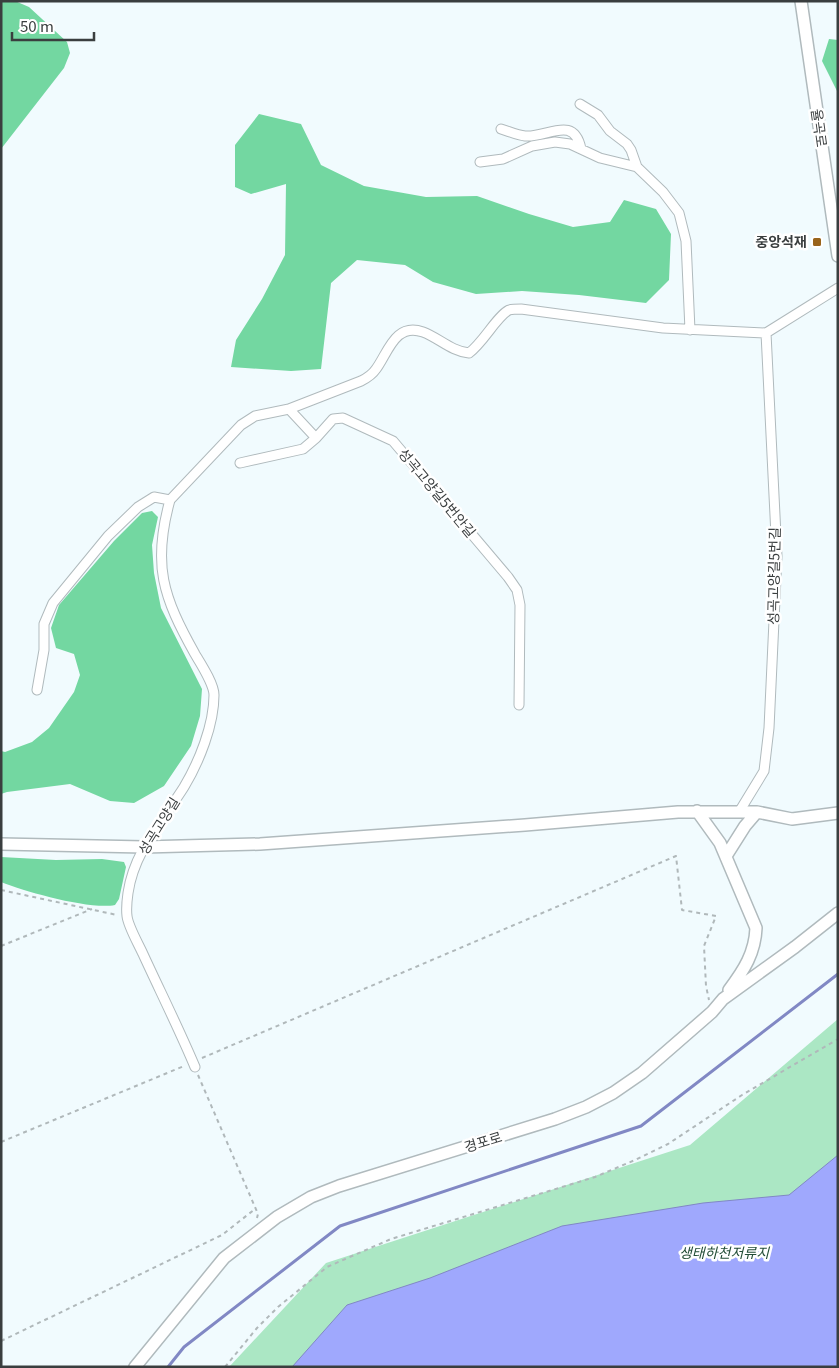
<svg xmlns="http://www.w3.org/2000/svg" width="839" height="1368" font-family="Georgia,'Noto Sans KR',serif">
	<rect width="100%" height="100%" fill="#f1fbfe"/>
	<path fill="#abe7c4" d="M 838,1019 L 838,1367 L 229,1367 L 326,1263 L 690,1145 Z"/>
	<path fill="#73d7a1" d="M 1,1 L 15,1 L 29,7 L 67,42 L 70,53 L 64,68 L 1,149 Z
		M 829,39 L 838,40 L 838,93 L 822,61 Z
		M 259,114 L 301,124 L 321,165 L 364,186 L 426,197 L 477,196 L 529,214 L 573,227 L 610,222 L 624,200 L 656,209 L 671,234 L 669,280 L 646,303 L 579,295 L 522,291 L 476,294 L 433,282 L 405,265 L 357,260 L 331,283 L 321,369 L 291,371 L 231,367 L 236,340 L 262,299 L 285,255 L 286,184 L 251,194 L 235,187 L 235,145 Z
		M 152,511 L 158,517 L 152,545 L 154,573 L 161,608 L 202,689 L 200,716 L 191,746 L 164,786 L 134,803 L 110,801 L 70,784 L 7,792 L 1,794 L 1,751 L 5,752 L 32,742 L 49,728 L 74,692 L 80,675 L 74,654 L 56,648 L 51,628 L 59,605 L 114,541 L 142,513 Z
		M 1,857 L 56,860 L 102,859 L 124,862 L 126,867 L 119,899 L 115,905 C 90,910 26,892 1,882 Z"/>
	<path fill="#9fa8fd" stroke="#8188c4" d="M 838,1155 L 838,1367 L 292,1367 L 347,1305 L 430,1278 L 562,1226 L 703,1203 L 789,1195 Z"/>
	<g fill="none" stroke-linecap="round" stroke-linejoin="round">
		<path stroke="#8188c4" stroke-width="3" d="M 168,1367 L 184,1347 L 340,1226 L 641,1126 L 838,974"/>
		<g stroke="#b0babd" stroke-width="11">
			<path id="minor" d="M 580,104 L 598,115 L 610,131 L 627,144 L 631,150 L 637,167
				M 501,129 C 508,131 517,135 525,136 C 547,138 574,114 581,149
				M 480,162 L 503,159 L 532,146 L 555,142 L 570,144 L 600,158 L 637,167 L 663,192 L 679,213 L 686,241 L 690,330
				M 289,409 L 316,438
				M 240,463 L 303,449 L 316,438 L 333,419 L 343,418 L 393,441 L 508,577 L 517,590 L 520,605 L 519,705
				M 170,500 C 152,565 163,597 195,654 C 201,664 214,684 214,695 C 214,725 199,762 184,787 C 162,822 134,851 128,893 C 127,900 126,908 127,916 C 128,926 138,943 143,954 C 160,991 179,1029 195,1067
				M 37,690 L 44,650 L 44,624 L 53,603 L 108,536 L 138,507 L 154,497 L 170,500 L 241,425 L 255,416 L 289,409 L 361,381 C 367,378 372,375 376,369 C 388,353 395,322 423,332 C 439,338 451,351 469,353 C 483,343 497,316 509,310 C 513,309 518,309 521,309 L 663,328 L 766,333 L 838,288
				M 739,812 L 764,771 L 769,728 L 777,556 L 766,333"/>
		</g>
		<g stroke="#b0babd" stroke-width="14">
			<path id="tertiary" d="M 801,1 L 838,256
				M 697,811 L 720,843 L 756,928 C 755,953 744,970 729,990
				M 1,844 L 144,847 L 260,844 L 525,825 L 678,812 L 757,812 L 792,819 L 838,813
				M 726,856 L 745,826 L 757,812
				M 135,1367 L 224,1258 L 277,1217 L 311,1197 L 339,1186 L 555,1119 L 586,1107 L 613,1093 L 642,1073 L 712,1012 L 723,999 L 795,947 L 838,913"/>
		</g>
		<path stroke="#b0b8ba" stroke-width="2" stroke-dasharray="4 4" stroke-linecap="butt" d="M 1,890 L 117,915
			M 1,946 L 92,909
			M 202,1058 L 676,856 L 682,910 L 716,916 L 704,946 L 706,986 L 709,1000
			M 198,1075 L 258,1214 L 257,1218
			M 1,1142 L 184,1066
			M 1,1341 L 222,1235 L 255,1209
			M 225,1367 L 257,1328 L 278,1307 L 327,1267 L 391,1239 L 595,1177 L 635,1160 L 668,1144 L 742,1095 L 838,1039"/>
		<use href="#minor" stroke="#fff" stroke-width="9"/>
		<use href="#tertiary" stroke="#fff" stroke-width="11"/>
	</g>
	<rect fill="#99641b" stroke="#fff" stroke-width="2" x="812" y="237" width="10" height="10" rx="2.5"/>
	<g text-anchor="middle" stroke-width="5" stroke-linejoin="round" paint-order="stroke">
		<g font-size="14" fill="#3a3e3f" stroke="#fff">
			<text transform="translate(819 128) rotate(82)" y="5">율곡로</text>
			<text transform="translate(437 493) rotate(50)" y="5">성곡고양길5번안길</text>
			<text transform="translate(774 576) rotate(-89)" y="5">성곡고양길5번길</text>
			<text transform="translate(159 826) rotate(-58)" y="5">성곡고양길</text>
			<text transform="translate(483 1142) rotate(-17)" y="5">경포로</text>
		</g>
		<g font-size="14" font-weight="bold" fill="#3a3e3f" stroke="#fff" text-anchor="end">
			<text x="807" y="247">중앙석재</text>
		</g>
		<g font-size="14" font-style="italic" fill="#234d37" stroke="#fff">
			<text x="724" y="1258">생태하천저류지</text>
		</g>
	</g>
	<rect width="839" height="1368" fill="none" stroke="#3a3e3f" stroke-width="5"/>
	<path d="M12 32v8h82v-8" fill="none" stroke="#3a3e3f" stroke-width="2.5"/>
	<text x="20" y="32" font-size="15" fill="#3a3e3f" stroke="#ffffff" stroke-width="4" paint-order="stroke">50 m</text>
</svg>
